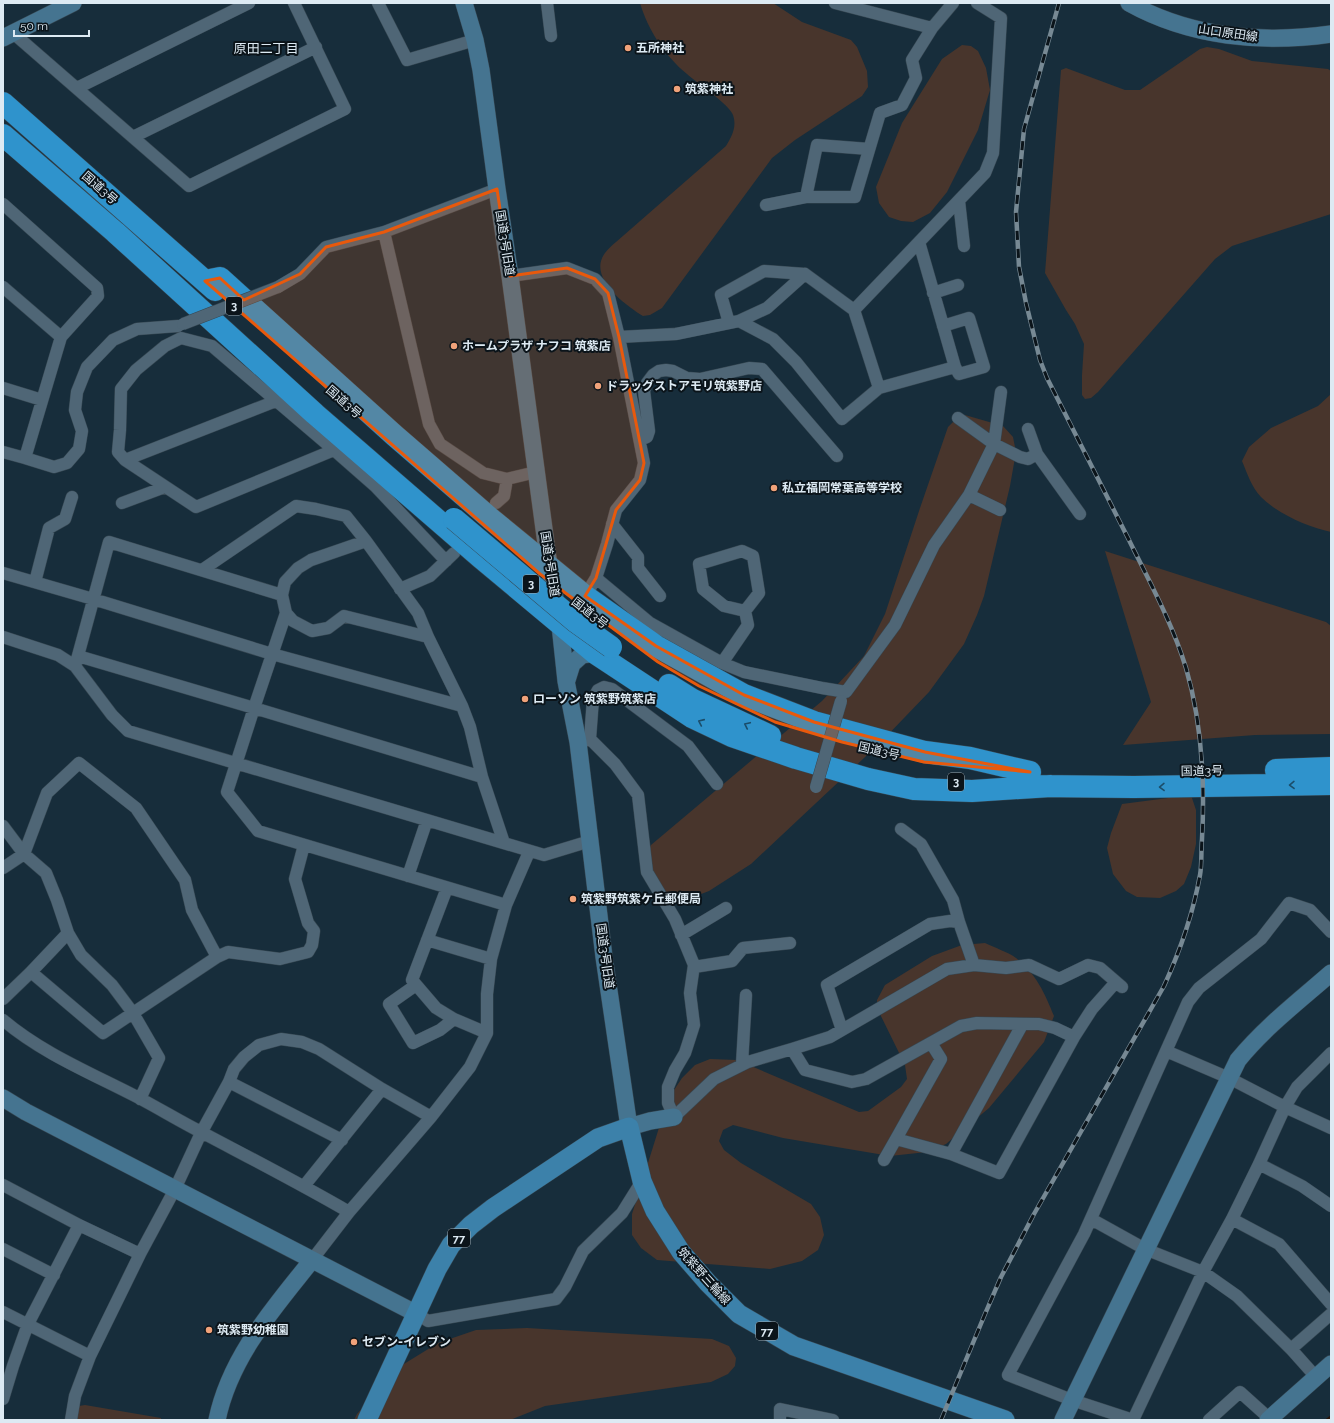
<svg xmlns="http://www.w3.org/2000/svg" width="1334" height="1423" font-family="Raleway,'Noto Sans JP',sans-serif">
	<rect width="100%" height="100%" fill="#172d3b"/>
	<path fill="#48352c" d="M 640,3 L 773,3 L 802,22 L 851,40 L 857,47 L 867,71 L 868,87 L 862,96 L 795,140 L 772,158 L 662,308 L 650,315 L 643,316 C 625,305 587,277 605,253 C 608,249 612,245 616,242 L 726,146 C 732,136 737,127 733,115 C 730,105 696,82 687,74 C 665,56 648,30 640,3 Z
		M 962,45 L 971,46 L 978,51 L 986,68 L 990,90 L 978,130 L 947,192 L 930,213 L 913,222 L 901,221 L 889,217 L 879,203 L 876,187 L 902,123 L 942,59 Z
		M 1207,47 L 1219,49 L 1252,61 L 1328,69 L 1331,71 L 1331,214 L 1232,246 L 1215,259 L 1098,392 L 1091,398 L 1085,399 L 1082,395 L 1082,375 L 1084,344 L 1075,324 L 1066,310 L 1045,273 L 1061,70 L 1066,68 L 1125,90 L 1140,90 L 1200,49 Z
		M 1331,394 L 1331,532 C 1308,527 1278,514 1261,497 C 1252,488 1247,473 1242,461 L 1249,447 L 1271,428 L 1318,406 Z
		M 965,415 L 1003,426 L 1013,437 L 1016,452 L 1010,486 L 984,596 L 977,615 L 964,644 L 929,692 L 880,743 L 751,864 L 709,891 L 683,901 L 664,900 L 642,859 L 651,845 L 822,701 L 864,656 L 885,614 L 920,508 L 948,427 L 955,420 Z
		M 1105,551 L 1326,622 L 1331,626 L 1331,734 L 1255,735 L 1123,745 L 1151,702 Z
		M 1191,795 L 1196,810 L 1196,844 L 1191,867 L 1184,884 L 1176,891 L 1160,898 L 1137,897 L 1126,891 L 1113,874 L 1107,848 L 1111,833 L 1122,804 Z
		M 985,943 C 995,948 1008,952 1016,958 C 1036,973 1045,994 1054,1016 L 1044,1042 L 989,1108 L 946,1144 L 927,1152 L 890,1156 L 783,1138 L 733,1125 L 723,1130 L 719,1141 L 724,1150 L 741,1163 L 811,1204 L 820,1217 L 824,1235 L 818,1250 L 802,1261 L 770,1269 L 657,1260 L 641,1248 L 632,1235 L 632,1214 L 668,1099 L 682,1078 L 695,1065 L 710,1059 L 737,1060 L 859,1112 L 868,1111 L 901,1087 L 907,1079 L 905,1065 L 877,1008 L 877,1000 L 885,985 L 932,956 L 962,945 Z
		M 527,1328 L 712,1339 L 729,1346 L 736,1358 L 735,1366 L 728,1374 L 711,1382 L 545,1406 L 510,1420 L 354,1420 L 357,1414 L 399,1367 L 438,1343 L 476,1330 Z
		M 85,1405 L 161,1418 L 161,1420 L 76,1420 L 79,1406 Z"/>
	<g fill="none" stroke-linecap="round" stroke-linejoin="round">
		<path stroke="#2a1408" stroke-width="3" d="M 1327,1420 L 1331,1417"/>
		<g stroke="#374853" stroke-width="13">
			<path id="street" d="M 378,3 L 407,60 L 475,40
				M 547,3 L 551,36
				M 835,3 L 932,28
				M 13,33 L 189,186 L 345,109 L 294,3
				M 77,88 L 249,3
				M 133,137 L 316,47
				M 806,197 L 817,145 L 869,149
				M 959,201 L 964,246
				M 3,204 L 97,288 L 98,296 L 61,337 L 25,458 L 3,452
				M 766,205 L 806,197 L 855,197 L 880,113 L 902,105 L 916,78 L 912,60 L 932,28 L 953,3
				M 384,232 L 429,424 L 440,444 L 483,473 L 507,479 L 536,472
				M 510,276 L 567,268 L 595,279 L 608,293 L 619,337 L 644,463 L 640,480 L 616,510 L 607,544 L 596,578 L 585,596
				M 3,287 L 61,337
				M 278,287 L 300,274 L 326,247 L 384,232 L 497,189
				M 933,293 L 958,285
				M 854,310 L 879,388
				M 739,321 L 773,339 L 796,362 L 842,419 L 879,388 L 955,367 L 919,242
				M 729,323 L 721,295 L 764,271 L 805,274
				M 943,326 L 969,318 L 984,367 L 959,374 L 955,367
				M 619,337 L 676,334 L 739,321 L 767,308 L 805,274 L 854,310 L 985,173 L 993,153 L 1001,18 L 977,3
				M 3,388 L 42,400
				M 1001,392 L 994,444 L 1020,457 L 1028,459 L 1037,454 L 1028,429
				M 958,418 L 994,444 L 969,495
				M 640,440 L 647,437 L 649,431 L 644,391 L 647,383 L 653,375 L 659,371 L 666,370 L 673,371 L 687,378 L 700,379 L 749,368 L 762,369 L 837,456
				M 334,450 L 212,346 L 181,338 L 165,346 L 136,370 L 121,389 L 120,430 L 118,452 L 125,460 L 196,507 L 334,450 L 375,486 L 446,561
				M 1037,454 L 1080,514
				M 25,458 L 54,467 L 67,463 L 79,449 L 82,431 L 75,410 L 77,392 L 87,367 L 113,340 L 137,329 L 178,326
				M 125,460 L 276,401
				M 122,503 L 165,487
				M 496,503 L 504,496 L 507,479
				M 612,524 L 638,557 L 638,568 L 660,596
				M 366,541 L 311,560 L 298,568 L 285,582 L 282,595 L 286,613 L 293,621 L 312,631 L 328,628 L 344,616 L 428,637
				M 202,570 L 296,506 L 316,509 L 346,516 L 366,541 L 418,613 L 428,637 L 462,706 L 470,727 L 482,777 L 504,843
				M 3,573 L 93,599 L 272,654 L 462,706
				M 596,578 L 650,623 L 722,663 L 748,625 L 745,611 L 724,606 L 703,589 L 699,564 L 742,551 L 753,556 L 759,593 L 745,611
				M 35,582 L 49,528 L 65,519 L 72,497
				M 400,589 L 430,576 L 454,553
				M 286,613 L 254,708 L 227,792 L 258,831 L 506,905
				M 3,637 L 58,655 L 75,666 L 112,715 L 128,731 L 544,855 L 590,841
				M 78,656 L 254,708 L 482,777
				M 76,663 L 109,542 L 282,595
				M 722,663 L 744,672 L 822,688 L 846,692 L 895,625 L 934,545 L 969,495 L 1000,510
				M 590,739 L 593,699 L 598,690 L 604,687 L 612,689 L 688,746 L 717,784
				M 578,742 L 590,739 L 615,764 L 638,795 L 647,872 L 675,919 L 694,965 L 690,993 L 694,1025 L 685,1053 L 675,1070 L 668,1087 L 668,1103 L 674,1117 L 714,1079 L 748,1062 L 792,1049 L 830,1037 L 947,969 L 974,965 L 1006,968 L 1029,965 L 1059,979 L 1088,965 L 1100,968 L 1122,987
				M 3,826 L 24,854 L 46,873 L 57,900 L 68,933 L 81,955 L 112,985 L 133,1013 L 159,1058 L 140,1099
				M 901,829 L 921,844 L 953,900 L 959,922
				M 3,868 L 24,854 L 47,793 L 79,763 L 136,808 L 185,880 L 192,910 L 217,957 L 103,1033 L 31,972
				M 408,876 L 427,820
				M 447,888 L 412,980 L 436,1008 L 454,1019 L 487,1033
				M 681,935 L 726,908
				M 427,940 L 491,959
				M 217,957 L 228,952 L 280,959 L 308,952 L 312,945 L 314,931 L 308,923 L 295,879 L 304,845
				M 694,967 L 732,961 L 743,948 L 790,943
				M 416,985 L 389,1004 L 413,1043 L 440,1030 L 454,1019
				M 3,999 L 31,972 L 68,933
				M 3,1020 C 43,1054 93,1074 139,1098 C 160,1109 181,1122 203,1133 C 252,1159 301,1184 349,1212
				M 842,1030 L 827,985 L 930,924 L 950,921 L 959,922 L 974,965
				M 1074,1037 L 1092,1009 L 1116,982
				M 931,1043 L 941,1059 L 896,1139 L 951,1154
				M 792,1049 L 805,1070 L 852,1082 L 866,1079 L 961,1026 L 977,1023 L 1039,1024 L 1055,1028 L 1074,1037 L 999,1173 L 951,1154 L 1022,1025
				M 1166,1051 L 1229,1078 L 1285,1107 L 1331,1128
				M 742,1064 L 746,995
				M 229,1082 L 342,1140
				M 884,1160 L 896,1139
				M 1259,1164 L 1302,1186 L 1331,1206
				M 3,1185 L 79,1225 L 140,1254
				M 304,1186 L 382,1089
				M 1091,1219 L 1145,1249 L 1203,1272 L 1237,1296 L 1291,1349 L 1316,1377
				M 1232,1219 L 1279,1244 L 1331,1304
				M 3,1249 L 54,1275
				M 312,1260 L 349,1212 L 431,1117 L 470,1067 L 487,1033 L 487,994 L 491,959 L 506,905 L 529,852
				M 3,1312 L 90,1356
				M 417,1314 L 428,1321 L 556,1299 L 565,1287 L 583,1251 L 622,1213 L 642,1181
				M 1291,1349 L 1331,1314
				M 3,1399 L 13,1366 L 28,1324 L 79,1225
				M 71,1420 L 75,1396 L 90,1356 L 140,1254 L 175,1189 L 201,1133 L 229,1082 L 234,1069 L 244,1057 L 259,1045 L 281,1039 L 302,1042 L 319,1049 L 382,1089 L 431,1117
				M 780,1420 L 780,1409 L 833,1420
				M 1133,1420 L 1072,1400 L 1008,1375 L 1084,1234 L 1188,1002 L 1199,988 L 1261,939 L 1289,903 L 1310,910 L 1331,932
				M 1133,1420 L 1203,1272 L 1232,1219 L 1259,1164 L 1285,1107 L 1297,1087 L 1331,1053
				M 1209,1420 L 1240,1392 L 1269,1418"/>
		</g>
		<g stroke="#374853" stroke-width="18">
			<path id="secondary" d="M 464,3 L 475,40 L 481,70 L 497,189 L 510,276 L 549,566 L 560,625 L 566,681 L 578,742 L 604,957 L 629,1127 L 650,1121 L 674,1117
				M 1129,3 C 1190,37 1262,44 1331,34
				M 3,38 L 73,3
				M 567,680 L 572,664 L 582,655 L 595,653
				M 3,1098 L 26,1112 L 417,1314
				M 217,1420 C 230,1357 273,1309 312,1260
				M 1063,1420 L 1238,1060 C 1265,1027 1299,1001 1331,973
				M 1268,1420 L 1331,1364"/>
		</g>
		<g stroke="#374853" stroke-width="20">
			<path id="primary" d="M 367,1420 L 437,1269 L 451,1245 L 471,1225 L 493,1208 L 598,1138 L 629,1127 L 642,1181 L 655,1211 L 681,1252 L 708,1283 L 739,1314 L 794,1346 L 1005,1420"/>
		</g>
		<g stroke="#374853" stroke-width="23">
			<path id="highway" d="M 3,103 L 215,290
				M 3,135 L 115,232 L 315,414 L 480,557 L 595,653 L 692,717 L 732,736 L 796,758 L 868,779 L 914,789 L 972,791 L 1051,786
				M 205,281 L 220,278 L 394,435 L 491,519 L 585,596 L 656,646 L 744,695 L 814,722 L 925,752 L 970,758 L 1030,772
				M 669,685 L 693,700 L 770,736
				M 1276,770 L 1331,768
				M 1036,786 L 1134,787 L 1331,784"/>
		</g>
		<use href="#street" stroke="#4f6676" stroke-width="12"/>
		<use href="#secondary" stroke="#457490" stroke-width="17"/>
		<use href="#primary" stroke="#3c81aa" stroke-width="19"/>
		<use href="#highway" stroke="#2f93cc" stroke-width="22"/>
		<g stroke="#778994" stroke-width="4.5">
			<path id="rail" d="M 941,1420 L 985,1314 L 1001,1277 L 1034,1214 L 1164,986 C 1180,951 1193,914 1200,875 C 1202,864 1201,851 1202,839 C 1205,783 1202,723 1186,668 C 1172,622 1149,581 1128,538 C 1101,485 1074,431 1047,378 L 1040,360 L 1026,303 L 1019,267 L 1016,212 L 1024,129 L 1059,3"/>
		</g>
		<use href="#rail" stroke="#0b141a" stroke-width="3" stroke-dasharray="9" stroke-linecap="butt"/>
		<g stroke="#374853" stroke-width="13" stroke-linecap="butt">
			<path id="street-bridge" d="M 183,324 L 278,287
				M 816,787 L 841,701"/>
		</g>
		<g stroke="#374853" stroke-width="23" stroke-linecap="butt">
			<path id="highway-bridge" d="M 454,519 L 576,622 L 611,647"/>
		</g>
		<use href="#street-bridge" stroke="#4f6676" stroke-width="12"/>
		<use href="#highway-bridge" stroke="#2f93cc" stroke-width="22"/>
	</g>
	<defs><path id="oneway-chevron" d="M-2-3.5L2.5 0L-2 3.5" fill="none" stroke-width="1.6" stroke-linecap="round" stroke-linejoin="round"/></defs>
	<g stroke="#1b4d6a">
		<use href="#oneway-chevron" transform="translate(701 722) rotate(-156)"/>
		<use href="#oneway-chevron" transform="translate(747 725) rotate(-155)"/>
		<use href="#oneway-chevron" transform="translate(1292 785) rotate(179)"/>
		<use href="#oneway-chevron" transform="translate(1162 787) rotate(179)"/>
	</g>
	<path fill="#e8590c" fill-opacity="0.2" stroke="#e8590c" stroke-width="3" stroke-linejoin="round" d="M 497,189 L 510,276 L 567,268 L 595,279 L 608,293 L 619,337 L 644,463 L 640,480 L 616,510 L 596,578 L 585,596 L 656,646 L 744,695 L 814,722 L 925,752 L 1030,772 L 924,762 L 842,742 L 775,722 L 699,686 L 658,662 L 540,574 L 205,281 L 220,278 L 244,300 L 300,274 L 326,247 L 384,232 Z"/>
	<g fill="#f0a27a" stroke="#0b141a" stroke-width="1.5">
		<circle cx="628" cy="48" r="4"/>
		<circle cx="677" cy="89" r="4"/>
		<circle cx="454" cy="346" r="4"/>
		<circle cx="598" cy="386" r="4"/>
		<circle cx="774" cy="488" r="4"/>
		<circle cx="525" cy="699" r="4"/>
		<circle cx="573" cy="899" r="4"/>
		<circle cx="209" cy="1330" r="4"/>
		<circle cx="354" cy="1342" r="4"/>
	</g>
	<g text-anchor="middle" stroke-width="4" stroke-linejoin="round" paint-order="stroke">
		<g fill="#0b141a" stroke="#9eaab2" stroke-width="1">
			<rect x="226" y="297" width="16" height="18" rx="3"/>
			<rect x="523" y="575" width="16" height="18" rx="3"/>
			<rect x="948" y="773" width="16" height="18" rx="3"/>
			<rect x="448" y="1229" width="22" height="18" rx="3"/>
			<rect x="756" y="1322" width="22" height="18" rx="3"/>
		</g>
		<g font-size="11" font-weight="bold" fill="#ddeaf3">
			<text x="234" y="310">3</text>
			<text x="531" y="588">3</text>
			<text x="956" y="786">3</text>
			<text x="459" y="1242">77</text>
			<text x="767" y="1335">77</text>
		</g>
		<g font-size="12" fill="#ddeaf3" stroke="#0b141a">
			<text transform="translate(1228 33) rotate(8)" y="4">山口原田線</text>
			<text transform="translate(100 188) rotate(41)" y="4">国道3号</text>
			<text transform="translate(505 243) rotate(81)" y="4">国道3号旧道</text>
			<text transform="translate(344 402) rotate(41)" y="4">国道3号</text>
			<text transform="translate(550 564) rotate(81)" y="4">国道3号旧道</text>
			<text transform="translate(590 613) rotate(38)" y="4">国道3号</text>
			<text transform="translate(879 751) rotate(13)" y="4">国道3号</text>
			<text transform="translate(1202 771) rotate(-1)" y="4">国道3号</text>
			<text transform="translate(605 956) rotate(82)" y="4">国道3号旧道</text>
			<text transform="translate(704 1276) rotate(48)" y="4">筑紫野三輪線</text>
		</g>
		<g font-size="12" font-weight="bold" fill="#ddeaf3" stroke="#0b141a" text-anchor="start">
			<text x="636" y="52">五所神社</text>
			<text x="685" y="93">筑紫神社</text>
			<text x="462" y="350">ホームプラザ ナフコ 筑紫店</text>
			<text x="606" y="390">ドラッグストアモリ筑紫野店</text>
			<text x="782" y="492">私立福岡常葉高等学校</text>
			<text x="533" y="703">ローソン 筑紫野筑紫店</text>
			<text x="581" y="903">筑紫野筑紫ケ丘郵便局</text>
			<text x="217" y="1334">筑紫野幼稚園</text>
			<text x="362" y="1346">セブン-イレブン</text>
		</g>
		<g font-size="13" fill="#ddeaf3" stroke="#0b141a">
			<text x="266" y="53">原田二丁目</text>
		</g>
	</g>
	<rect width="1334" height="1423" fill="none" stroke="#ddeaf3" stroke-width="8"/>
	<path d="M14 30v6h75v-6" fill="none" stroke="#ddeaf3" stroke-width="2"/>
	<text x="20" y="30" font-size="12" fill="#ddeaf3" stroke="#0b141a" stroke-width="3" paint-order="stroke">50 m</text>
</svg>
